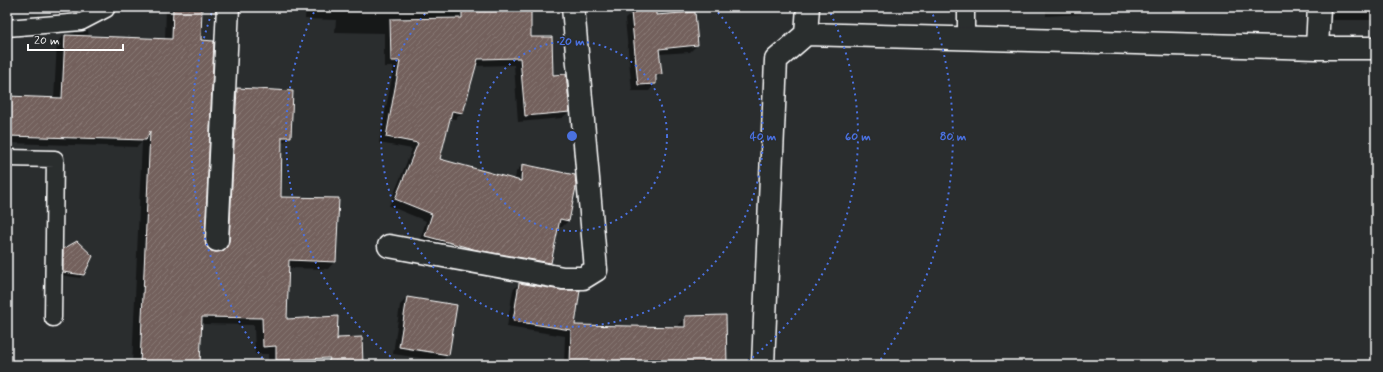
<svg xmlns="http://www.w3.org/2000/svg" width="1383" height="372" font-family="Mynerve,sans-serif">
	<defs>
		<pattern id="building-hatch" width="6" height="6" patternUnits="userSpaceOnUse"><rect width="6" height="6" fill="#73615b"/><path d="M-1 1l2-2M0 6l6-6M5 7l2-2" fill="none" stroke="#887974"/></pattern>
	</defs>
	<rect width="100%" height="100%" fill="#2a2d2e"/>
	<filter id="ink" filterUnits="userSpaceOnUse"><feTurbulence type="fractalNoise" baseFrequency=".025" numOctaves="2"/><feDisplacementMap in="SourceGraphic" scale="8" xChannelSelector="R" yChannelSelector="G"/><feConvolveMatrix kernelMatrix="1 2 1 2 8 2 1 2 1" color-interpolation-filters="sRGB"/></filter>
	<g filter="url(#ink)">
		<path fill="#0007" d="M 7,7 L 88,7 L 78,16 L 56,23 L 57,10 L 7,10 Z
			M 166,7 L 201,7 L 200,41 L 204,239 L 205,246 L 210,252 L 221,253 L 222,250 L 229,97 L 237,89 L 290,137 L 281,144 L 280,198 L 335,261 L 328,269 L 288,268 L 286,320 L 336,341 L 362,364 L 360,365 L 268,365 L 268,354 L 255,354 L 254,325 L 201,324 L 199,365 L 132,365 L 142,142 L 137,147 L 7,143 L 7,54 L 10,54 L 10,98 L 54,99 L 57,42 L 65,34 L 82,32 L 88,30 L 89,37 L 165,40 Z
			M 306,7 L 530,7 L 530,38 L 552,76 L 569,112 L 562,118 L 518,122 L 514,65 L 475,66 L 462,113 L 455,119 L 449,118 L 439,160 L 515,181 L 516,172 L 522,165 L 568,221 L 562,227 L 558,227 L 550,263 L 543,269 L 419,243 L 426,221 L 389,206 L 412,149 L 379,143 L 394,67 L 384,67 L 384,33 L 335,32 L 336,20 L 305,19 Z
			M 914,7 L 952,7 L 950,9 Z
			M 965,7 L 994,7 L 992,10 L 968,10 Z
			M 1046,7 L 1114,7 L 1086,9 L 1081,14 L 1046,16 Z
			M 1332,7 L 1376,7 L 1376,20 L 1332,20 Z
			M 632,13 L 655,17 L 697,45 L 690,52 L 659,54 L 661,74 L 655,80 L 655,84 L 649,91 L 632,91 L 625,19 Z
			M 64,250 L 83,274 L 80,278 L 60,275 L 60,254 Z
			M 519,284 L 574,326 L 679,328 L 679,324 L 686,317 L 726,365 L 564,365 L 565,336 L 507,327 L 513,290 Z
			M 407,298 L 448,354 L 442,361 L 393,354 L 400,305 Z"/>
		<path fill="url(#building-hatch)" stroke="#fff" d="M 173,7 L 202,7 L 201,40 L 214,41 L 205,239 L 206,246 L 211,251 L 216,252 L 222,251 L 227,247 L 229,241 L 237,88 L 293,91 L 291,137 L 282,137 L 281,197 L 339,198 L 336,262 L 289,260 L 287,319 L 338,316 L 337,340 L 338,338 L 362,337 L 363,364 L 327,365 L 330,358 L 276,360 L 276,346 L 263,347 L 262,318 L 202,317 L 200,365 L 140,365 L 150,131 L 146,140 L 7,136 L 7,96 L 62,98 L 65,35 L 172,39 Z
			M 462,7 L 531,7 L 531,37 L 552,37 L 553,75 L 566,74 L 570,112 L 525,116 L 520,58 L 478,59 L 463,113 L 452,111 L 440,159 L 521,181 L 522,164 L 575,175 L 576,187 L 569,221 L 560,219 L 551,263 L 477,250 L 425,236 L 432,214 L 395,199 L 418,143 L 386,137 L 400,61 L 391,61 L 390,19 L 462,18 Z
			M 656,10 L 656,15 L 695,12 L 698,45 L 659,49 L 662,74 L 656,75 L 656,84 L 638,85 L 631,12 Z
			M 77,241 L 93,256 L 84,275 L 63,272 L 63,249 Z
			M 519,283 L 561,290 L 580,290 L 575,325 L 685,327 L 685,316 L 726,315 L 727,365 L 570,365 L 571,330 L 513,321 Z
			M 407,297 L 457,305 L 449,355 L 399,347 Z"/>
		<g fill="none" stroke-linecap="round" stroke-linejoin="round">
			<g stroke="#fff" stroke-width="19">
				<path id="service" d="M 7,28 L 81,22 L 106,9 L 107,7
					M 966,38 L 966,7
					M 7,158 L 55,159 L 53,318"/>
			</g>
			<g stroke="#fff" stroke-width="25">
				<path id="minor" d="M 806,34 L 1317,48 L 1376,48
					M 1317,48 L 1319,7
					M 217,240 L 228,7
					M 389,246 L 563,278 L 583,278 L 596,270 L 573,7
					M 763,365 L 776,60 L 806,34 L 808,7"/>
			</g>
			<use href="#service" stroke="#2a2d2e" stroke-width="16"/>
			<use href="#minor" stroke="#2a2d2e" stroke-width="22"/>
		</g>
	</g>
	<g fill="none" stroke="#4a71e0" stroke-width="2" stroke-dasharray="2 4">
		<circle cx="572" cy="136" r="95"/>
		<path d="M714 8A191 191 0 1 1 430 8"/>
		<path d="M400 364A286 286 0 0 1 316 8M828 8A286 286 0 0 1 744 364"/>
		<path d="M266 363A381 381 0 0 1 213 9M931 9A381 381 0 0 1 878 363"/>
	</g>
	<circle cx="572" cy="136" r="6" fill="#4a71e0" stroke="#2a2d2e" stroke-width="2"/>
	<g font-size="12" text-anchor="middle" font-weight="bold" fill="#4a71e0" stroke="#2a2d2e" stroke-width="3" stroke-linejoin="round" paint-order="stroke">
		<text x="572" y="45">20 m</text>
		<text x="763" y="140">40 m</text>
		<text x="858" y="140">60 m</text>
		<text x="953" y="140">80 m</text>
	</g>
	<rect width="1383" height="372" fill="none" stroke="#2a2d2e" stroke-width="24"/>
	<rect x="12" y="12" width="1359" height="348" fill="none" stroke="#fff" stroke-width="1.5" filter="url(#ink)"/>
	<path d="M28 44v6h95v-6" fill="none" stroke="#ffffff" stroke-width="2"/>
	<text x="34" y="44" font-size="12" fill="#ffffff" stroke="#2a2d2e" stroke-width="3" paint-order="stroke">20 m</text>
</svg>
